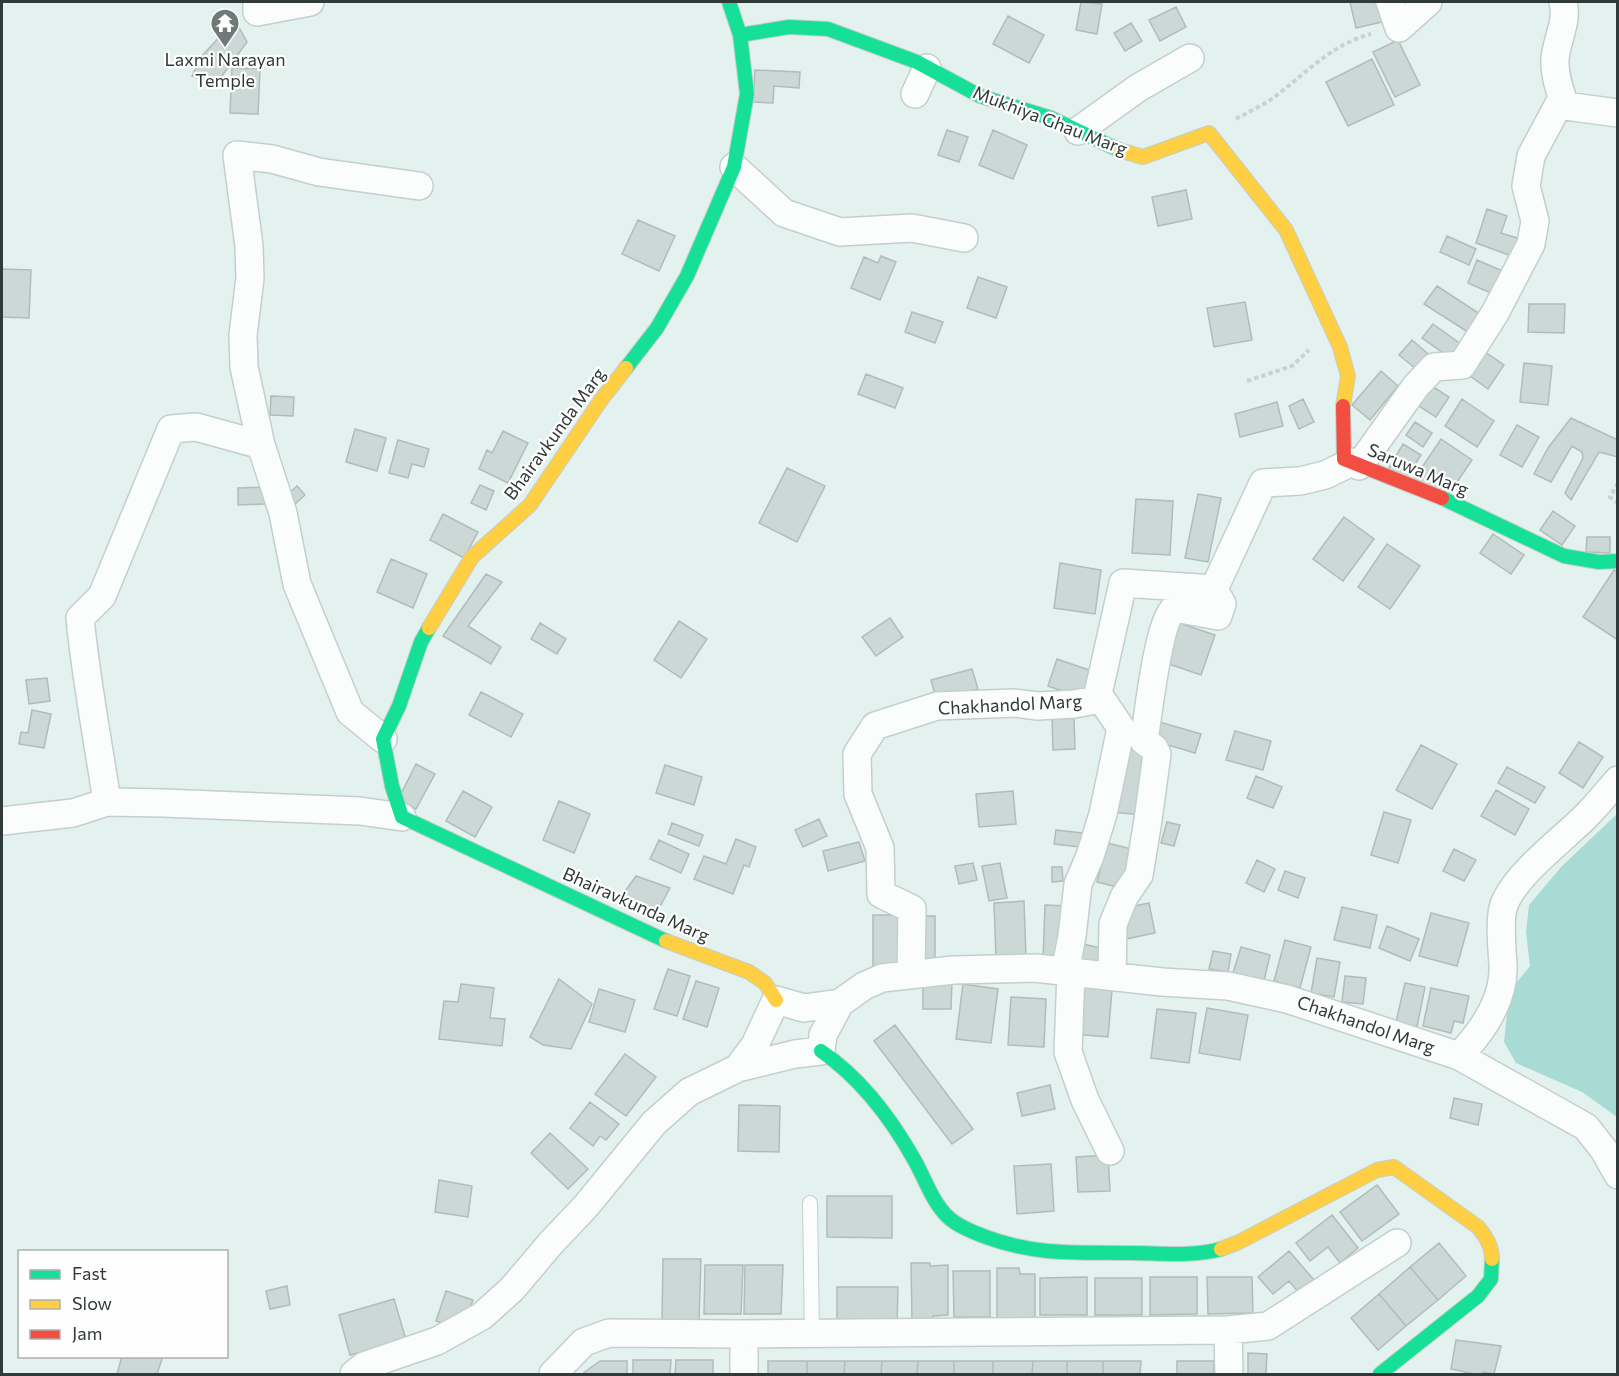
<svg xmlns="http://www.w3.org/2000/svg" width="1619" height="1376" font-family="Commissioner,sans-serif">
	<rect width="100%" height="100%" fill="#e3f2ef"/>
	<path fill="#a8dbd3" d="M 1617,814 L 1617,1117 L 1582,1092 L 1516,1063 L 1504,1042 L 1508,1005 L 1517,982 L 1530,966 L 1526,932 L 1529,905 L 1562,866 Z"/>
	<path fill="#ccd8d6" stroke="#b0bcb9" stroke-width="1.5" d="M 1081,2 L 1102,4 L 1097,34 L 1076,30 Z
		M 1350,2 L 1378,2 L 1382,22 L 1356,28 Z
		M 1176,7 L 1186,27 L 1160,41 L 1149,20 Z
		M 1008,16 L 1044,35 L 1029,63 L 993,44 Z
		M 235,20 L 247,42 L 216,84 L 192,76 L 202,56 Z
		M 1131,23 L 1142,41 L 1125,51 L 1114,33 Z
		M 1398,40 L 1420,85 L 1395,97 L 1373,52 Z
		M 1372,59 L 1394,105 L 1348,126 L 1326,82 Z
		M 232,68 L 260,69 L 258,114 L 230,113 Z
		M 755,70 L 800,72 L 799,88 L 774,86 L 773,103 L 753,102 Z
		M 947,130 L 968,137 L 959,162 L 938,155 Z
		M 993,130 L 1027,145 L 1013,179 L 979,165 Z
		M 1186,190 L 1192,219 L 1158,226 L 1152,197 Z
		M 1487,209 L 1507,216 L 1501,233 L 1524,240 L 1517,258 L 1476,243 Z
		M 638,220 L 675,236 L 659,271 L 622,254 Z
		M 1447,236 L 1476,249 L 1469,265 L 1440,252 Z
		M 881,256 L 896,262 L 880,300 L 851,288 L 864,257 L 878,263 Z
		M 1477,260 L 1507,273 L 1498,296 L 1468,283 Z
		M 2,269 L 31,270 L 29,318 L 2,317 Z
		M 978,277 L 1007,287 L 996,318 L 967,308 Z
		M 1437,286 L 1489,320 L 1477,338 L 1424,304 Z
		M 1245,302 L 1252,340 L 1214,347 L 1207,308 Z
		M 1529,304 L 1565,304 L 1564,333 L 1528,332 Z
		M 912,312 L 943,322 L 935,343 L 905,332 Z
		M 1433,324 L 1469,350 L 1459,364 L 1422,338 Z
		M 1412,340 L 1433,358 L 1421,373 L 1399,355 Z
		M 1478,347 L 1504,365 L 1488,389 L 1462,370 Z
		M 1524,363 L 1552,366 L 1548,405 L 1520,402 Z
		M 1381,371 L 1398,386 L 1370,420 L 1352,405 Z
		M 866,374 L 903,388 L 895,408 L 858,394 Z
		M 1427,383 L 1449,397 L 1436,417 L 1414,403 Z
		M 271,396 L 294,397 L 293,416 L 270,415 Z
		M 1303,399 L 1314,422 L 1299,429 L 1289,406 Z
		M 1462,399 L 1494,421 L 1477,447 L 1445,426 Z
		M 1277,402 L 1283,426 L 1240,437 L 1235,414 Z
		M 1571,418 L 1618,440 L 1618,457 L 1599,452 L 1571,500 L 1565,493 L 1583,458 L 1582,452 L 1572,446 L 1551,482 L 1534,474 L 1548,448 Z
		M 1415,422 L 1432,433 L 1423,447 L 1406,435 Z
		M 1517,425 L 1539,437 L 1522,467 L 1500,455 Z
		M 355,429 L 386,438 L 377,471 L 346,462 Z
		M 503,431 L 528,443 L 508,483 L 479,469 L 487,450 L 492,453 Z
		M 1441,439 L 1472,460 L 1445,500 L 1414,479 Z
		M 398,440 L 429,449 L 424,467 L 412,464 L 408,478 L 389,473 Z
		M 1403,444 L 1421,455 L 1404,481 L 1387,471 Z
		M 787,468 L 825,486 L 797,542 L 759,523 Z
		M 480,485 L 494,491 L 486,510 L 471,503 Z
		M 297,486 L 305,495 L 294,505 L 285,497 Z
		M 264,487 L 265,504 L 238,505 L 238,488 Z
		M 1198,494 L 1221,498 L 1208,562 L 1185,558 Z
		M 1136,499 L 1173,501 L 1170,555 L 1132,553 Z
		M 1553,511 L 1575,526 L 1562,545 L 1540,530 Z
		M 443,514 L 478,532 L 464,558 L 430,540 Z
		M 1344,517 L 1374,539 L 1343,581 L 1313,559 Z
		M 1493,534 L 1524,555 L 1511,574 L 1480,553 Z
		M 1587,537 L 1610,537 L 1610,553 L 1586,552 Z
		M 1387,544 L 1420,566 L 1390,609 L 1358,587 Z
		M 391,559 L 427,574 L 413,608 L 377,592 Z
		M 1060,563 L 1101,570 L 1095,614 L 1054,608 Z
		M 1614,570 L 1618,572 L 1618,640 L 1583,617 Z
		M 486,574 L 502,582 L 468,626 L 501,647 L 491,664 L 443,636 Z
		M 890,618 L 903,637 L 876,656 L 862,637 Z
		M 679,621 L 707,639 L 681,678 L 654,660 Z
		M 1173,621 L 1215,635 L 1201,675 L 1160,661 Z
		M 540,623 L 566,639 L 557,654 L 531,639 Z
		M 1057,659 L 1092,671 L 1082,698 L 1048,686 Z
		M 972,669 L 978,689 L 936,699 L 931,680 Z
		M 47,678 L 50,701 L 29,704 L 26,680 Z
		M 481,692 L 523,714 L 511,737 L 469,715 Z
		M 32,710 L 51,714 L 44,748 L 19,744 L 21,732 L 28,733 Z
		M 1074,716 L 1075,749 L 1053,750 L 1052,717 Z
		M 1156,721 L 1201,734 L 1195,753 L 1151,740 Z
		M 1235,731 L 1271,741 L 1263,770 L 1226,760 Z
		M 1579,742 L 1603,757 L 1583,788 L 1559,773 Z
		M 1421,745 L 1457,764 L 1432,809 L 1396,790 Z
		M 1120,746 L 1152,750 L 1143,815 L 1111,812 Z
		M 416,764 L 435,774 L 416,809 L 398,800 Z
		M 665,765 L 702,777 L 694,805 L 656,793 Z
		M 1507,767 L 1545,787 L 1535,803 L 1498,783 Z
		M 1256,776 L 1282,787 L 1273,808 L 1247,798 Z
		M 1496,790 L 1529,809 L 1515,835 L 1481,816 Z
		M 463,791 L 492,807 L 475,837 L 446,821 Z
		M 1013,791 L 1016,824 L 979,827 L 976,794 Z
		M 559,801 L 590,814 L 574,853 L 543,840 Z
		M 1384,812 L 1411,820 L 1398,863 L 1371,855 Z
		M 819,819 L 827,836 L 803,847 L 795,830 Z
		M 1167,822 L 1180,825 L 1174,846 L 1161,843 Z
		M 672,823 L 703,835 L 699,846 L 668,834 Z
		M 1056,830 L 1091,834 L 1089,848 L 1054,844 Z
		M 736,839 L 756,847 L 749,867 L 744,865 L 733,894 L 694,879 L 704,856 L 726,864 Z
		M 659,840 L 689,854 L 681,873 L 650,859 Z
		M 859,842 L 865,861 L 828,871 L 823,851 Z
		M 1107,843 L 1132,849 L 1121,888 L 1097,882 Z
		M 1454,849 L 1476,860 L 1464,881 L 1443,871 Z
		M 1257,860 L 1275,869 L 1264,892 L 1246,883 Z
		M 973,863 L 977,880 L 959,884 L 955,866 Z
		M 1000,863 L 1007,898 L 989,901 L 982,866 Z
		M 1052,867 L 1062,867 L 1063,881 L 1052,882 Z
		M 1285,871 L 1305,878 L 1298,898 L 1278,890 Z
		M 636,876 L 670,888 L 656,914 L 621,897 Z
		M 1024,901 L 1026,957 L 996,958 L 994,903 Z
		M 1149,903 L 1155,933 L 1126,939 L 1120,909 Z
		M 1045,905 L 1066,906 L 1063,961 L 1043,960 Z
		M 1342,907 L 1377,915 L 1370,948 L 1334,940 Z
		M 1431,913 L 1469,923 L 1457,966 L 1419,956 Z
		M 873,915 L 904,915 L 905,967 L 873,967 Z
		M 916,916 L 935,916 L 935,962 L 917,961 Z
		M 1387,926 L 1419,939 L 1410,961 L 1379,948 Z
		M 1285,940 L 1311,947 L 1300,988 L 1274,981 Z
		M 1083,944 L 1105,949 L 1099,974 L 1078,969 Z
		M 1241,947 L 1270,955 L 1264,981 L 1233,973 Z
		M 1213,951 L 1231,954 L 1228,972 L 1209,969 Z
		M 1317,958 L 1340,962 L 1334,997 L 1311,993 Z
		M 668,969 L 690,976 L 677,1016 L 654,1009 Z
		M 1345,976 L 1366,978 L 1363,1004 L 1342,1002 Z
		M 559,979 L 592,1004 L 571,1049 L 543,1045 L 530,1037 Z
		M 696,981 L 719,988 L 707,1027 L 683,1019 Z
		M 923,982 L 952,982 L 951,1009 L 923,1009 Z
		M 1405,983 L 1425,987 L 1417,1027 L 1396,1022 Z
		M 461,984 L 494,988 L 490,1018 L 505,1019 L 502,1046 L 439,1039 L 444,1001 L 458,1002 Z
		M 963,984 L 998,989 L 991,1043 L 956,1039 Z
		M 1077,987 L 1112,990 L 1108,1037 L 1073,1034 Z
		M 1431,988 L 1469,996 L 1463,1023 L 1454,1021 L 1451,1033 L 1423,1026 Z
		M 599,989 L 635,1000 L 625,1032 L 589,1022 Z
		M 1011,997 L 1046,999 L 1044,1047 L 1008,1045 Z
		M 1207,1008 L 1248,1015 L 1240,1060 L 1199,1053 Z
		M 1157,1009 L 1196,1013 L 1189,1063 L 1151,1058 Z
		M 895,1025 L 973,1129 L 952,1144 L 874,1041 Z
		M 625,1054 L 656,1077 L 626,1116 L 595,1094 Z
		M 1050,1085 L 1055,1109 L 1022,1116 L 1017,1093 Z
		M 1454,1098 L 1482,1104 L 1478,1125 L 1450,1118 Z
		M 590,1102 L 619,1124 L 606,1140 L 600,1136 L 593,1146 L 570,1128 Z
		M 739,1105 L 780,1106 L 779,1152 L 738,1151 Z
		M 550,1133 L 588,1169 L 568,1189 L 531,1153 Z
		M 1108,1155 L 1110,1191 L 1078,1192 L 1076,1157 Z
		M 1051,1164 L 1054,1211 L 1017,1214 L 1014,1166 Z
		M 439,1180 L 472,1186 L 468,1217 L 435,1212 Z
		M 1377,1185 L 1399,1214 L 1362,1241 L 1340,1212 Z
		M 827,1196 L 892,1196 L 892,1238 L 827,1237 Z
		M 1332,1215 L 1358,1248 L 1340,1263 L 1328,1247 L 1310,1261 L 1296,1243 Z
		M 1439,1243 L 1466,1276 L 1438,1300 L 1410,1267 Z
		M 1289,1251 L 1314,1280 L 1299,1293 L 1289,1281 L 1273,1294 L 1258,1277 Z
		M 663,1259 L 701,1259 L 699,1321 L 662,1320 Z
		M 911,1263 L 930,1263 L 930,1266 L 948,1265 L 948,1315 L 933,1316 L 933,1322 L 912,1322 Z
		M 705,1265 L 743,1265 L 741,1314 L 704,1314 Z
		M 745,1265 L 783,1265 L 781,1314 L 744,1314 Z
		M 1410,1267 L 1438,1300 L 1406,1326 L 1379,1294 Z
		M 997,1268 L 1019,1268 L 1020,1274 L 1035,1274 L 1035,1319 L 997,1319 Z
		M 953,1271 L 990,1271 L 990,1317 L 954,1317 Z
		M 1087,1277 L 1087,1315 L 1040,1315 L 1040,1278 Z
		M 1150,1277 L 1197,1277 L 1197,1314 L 1150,1315 Z
		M 1207,1277 L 1252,1277 L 1253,1313 L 1208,1314 Z
		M 1095,1278 L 1142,1278 L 1142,1315 L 1095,1315 Z
		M 287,1286 L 290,1305 L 270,1309 L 266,1291 Z
		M 837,1287 L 898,1287 L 897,1324 L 837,1324 Z
		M 446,1291 L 473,1300 L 466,1318 L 455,1327 L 436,1321 Z
		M 1379,1294 L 1406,1326 L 1378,1350 L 1351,1318 Z
		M 394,1299 L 406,1340 L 350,1355 L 339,1315 Z
		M 1456,1340 L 1501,1346 L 1494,1374 L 1483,1372 L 1482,1374 L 1474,1374 L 1451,1369 Z
		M 1248,1353 L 1267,1354 L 1266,1374 L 1248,1374 Z
		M 122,1356 L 163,1356 L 157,1374 L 117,1374 Z
		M 633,1360 L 671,1360 L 670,1374 L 633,1374 Z
		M 676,1360 L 713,1360 L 713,1374 L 675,1374 Z
		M 600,1361 L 627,1361 L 627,1374 L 582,1374 Z
		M 768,1361 L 807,1361 L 807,1374 L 768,1374 Z
		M 807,1361 L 845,1361 L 844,1374 L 807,1374 Z
		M 845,1361 L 882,1361 L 881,1374 L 844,1374 Z
		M 882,1361 L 918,1361 L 917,1374 L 881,1374 Z
		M 918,1361 L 954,1361 L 954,1374 L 917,1374 Z
		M 954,1361 L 993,1361 L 993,1374 L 954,1374 Z
		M 993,1361 L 1033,1361 L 1032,1374 L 993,1374 Z
		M 1033,1361 L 1067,1361 L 1067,1374 L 1032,1374 Z
		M 1067,1361 L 1103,1361 L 1103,1374 L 1067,1374 Z
		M 1103,1361 L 1141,1361 L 1140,1374 L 1103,1374 Z
		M 1177,1361 L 1214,1361 L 1214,1374 L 1177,1374 Z"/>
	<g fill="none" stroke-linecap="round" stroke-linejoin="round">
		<g stroke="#c3cfcd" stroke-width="16">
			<path id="lane" d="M 810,1203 L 812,1335"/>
		</g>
		<g stroke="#c3cfcd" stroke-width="30">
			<path id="street" d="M 257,2 L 257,12 L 310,2
				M 1390,2 L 1399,28 L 1428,2
				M 1563,2 C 1568,22 1557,38 1555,59 C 1554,74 1560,91 1565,106 L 1618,113
				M 915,94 L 927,68
				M 1078,131 L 1138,88 L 1190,58
				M 734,167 L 784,213 L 840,232 L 912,228 L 964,238
				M 1359,466 L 1416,386 L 1434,367 L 1462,365 L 1495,313 L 1531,244 L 1535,221 L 1526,186 L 1531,156 L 1562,98
				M 383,739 L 350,712 L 321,642 L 297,584 L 283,513 L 261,445 L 244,367 L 243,335 L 250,278 L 249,246 L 237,155 L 272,159 L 319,172 L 419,186
				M 107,802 C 98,741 86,680 80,618 L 102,596 L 171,429 L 196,427 L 261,445
				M 2,821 L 73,813 L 107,802 L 164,803 L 360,811 L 402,817
				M 1065,972 L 1072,936 L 1078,884 L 1090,856 L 1103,814 L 1121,728 L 1098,694 L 1123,583 L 1214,589 L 1263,483 L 1300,481 L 1325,475 L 1352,462
				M 1071,972 L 1068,1052 L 1085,1100 L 1110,1151
				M 911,974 L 912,909 L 881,894 L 880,848 L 858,794 L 857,754 L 875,726 L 937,706 L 1014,703 L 1038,706 L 1074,704 L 1101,699
				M 1112,976 L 1113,924 L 1124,897 L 1139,875 L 1148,820 L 1157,754 L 1154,748 L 1144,741 C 1148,717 1158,620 1175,608 L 1218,616 L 1222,604 L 1214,589
				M 776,1000 L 804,1008 L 840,1003 L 823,1035 L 821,1051 L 795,1054 L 738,1068 L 755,1045 Z
				M 840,1003 L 864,986 L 882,978 L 953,970 L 1035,968 L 1162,982 L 1228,986 L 1287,999 L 1459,1056 L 1586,1127 L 1604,1150 L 1618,1175
				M 1459,1056 C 1482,1032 1505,1000 1503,964 C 1502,949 1499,918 1504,905 C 1515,874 1564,839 1588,814 C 1598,804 1608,791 1618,780
				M 1228,1330 L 1229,1374
				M 354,1374 L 364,1366 L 437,1341 L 482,1316 L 512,1289 L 551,1243 L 586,1206 L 654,1123 L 689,1092 L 738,1068
				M 553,1374 L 584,1342 L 609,1333 L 744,1334
				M 744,1374 L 744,1334 L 1228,1330 L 1268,1326 L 1397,1243"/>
		</g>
		<g stroke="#c3cfcd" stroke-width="16">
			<path id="fast" d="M 740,35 L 789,27 L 828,29 L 917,62 L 980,96 L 1051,118 L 1119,150
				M 626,368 L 657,328 L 687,276 L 734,167 L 747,94 L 740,35 L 729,2
				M 1442,498 L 1564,556 L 1599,562 L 1618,561
				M 429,628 L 421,642 L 399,706 L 383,739 L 392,786 L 402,817 L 666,941
				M 821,1051 C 862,1079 891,1118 915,1161 C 925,1179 932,1201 947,1216 C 957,1226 973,1232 986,1237 C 1037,1256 1078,1252 1130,1253 C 1160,1253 1192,1257 1221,1249
				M 1380,1374 L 1478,1296 L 1491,1279 L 1492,1259"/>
		</g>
		<g stroke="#c3cfcd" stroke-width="16">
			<path id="slow" d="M 1119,150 L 1143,157 L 1209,133 L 1286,230 L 1340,347 L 1348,376 L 1343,406
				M 429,628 L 472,557 L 530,505 L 601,400 L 626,368
				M 666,941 L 749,972 L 765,983 L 776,1000
				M 1221,1249 L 1239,1242 L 1377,1170 L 1394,1167 L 1478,1227 C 1486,1237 1492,1246 1492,1259"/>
		</g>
		<g stroke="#c3cfcd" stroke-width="16">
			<path id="jam" d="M 1343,406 L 1344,459 L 1442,498"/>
		</g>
		<path stroke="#cbd0d0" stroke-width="4" stroke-dasharray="4.5 3" stroke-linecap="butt" d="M 1236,119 C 1248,112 1262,106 1273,98 C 1303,76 1333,43 1371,34
			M 1247,381 L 1292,366 L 1309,350
			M 1618,483 L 1610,497 L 1618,503"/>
		<use href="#lane" stroke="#fbfdfd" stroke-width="14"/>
		<use href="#street" stroke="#fbfdfd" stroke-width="27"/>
		<use href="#fast" stroke="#16e098" stroke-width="14"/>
		<use href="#slow" stroke="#ffcf43" stroke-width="14"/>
		<use href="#jam" stroke="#f24e42" stroke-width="14"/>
	</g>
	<defs>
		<g id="temple-pin" transform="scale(1.5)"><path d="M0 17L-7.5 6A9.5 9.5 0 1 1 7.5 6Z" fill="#6f7a78" stroke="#fefefe"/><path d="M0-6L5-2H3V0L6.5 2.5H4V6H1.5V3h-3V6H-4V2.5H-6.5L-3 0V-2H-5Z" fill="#fff"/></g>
	</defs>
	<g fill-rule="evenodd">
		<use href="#temple-pin" x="225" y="23"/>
	</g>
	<g text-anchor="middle" stroke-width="4.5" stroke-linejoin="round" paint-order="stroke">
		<g font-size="18" fill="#303a38" stroke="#fefefe">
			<text x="225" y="66">Laxmi Narayan<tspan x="225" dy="21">Temple</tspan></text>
		</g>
		<g font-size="18" fill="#303a38" stroke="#fefefe">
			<text transform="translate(1050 121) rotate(21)" y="6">Mukhiya Ghau Marg</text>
			<text transform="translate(555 434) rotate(-54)" y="6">Bhairavkunda Marg</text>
			<text transform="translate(1418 470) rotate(23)" y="6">Saruwa Marg</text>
			<text transform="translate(1010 705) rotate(-3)" y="6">Chakhandol Marg</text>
			<text transform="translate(636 905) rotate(24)" y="6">Bhairavkunda Marg</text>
			<text transform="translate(1366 1025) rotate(19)" y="6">Chakhandol Marg</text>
		</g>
	</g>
	<rect width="1619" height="1376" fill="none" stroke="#303a38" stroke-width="6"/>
	<rect x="18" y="1250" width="210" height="108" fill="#fefefe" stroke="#acb0af" stroke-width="1.5"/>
	<rect x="30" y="1270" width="30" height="9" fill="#16e098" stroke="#acb0af" stroke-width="1.5"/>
	<text x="72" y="1280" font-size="18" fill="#303a38">Fast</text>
	<rect x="30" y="1300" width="30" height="9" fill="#ffcf43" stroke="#acb0af" stroke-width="1.5"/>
	<text x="72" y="1310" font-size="18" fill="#303a38">Slow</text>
	<rect x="30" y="1330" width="30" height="9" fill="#f24e42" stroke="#acb0af" stroke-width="1.5"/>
	<text x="72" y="1340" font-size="18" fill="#303a38">Jam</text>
</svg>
